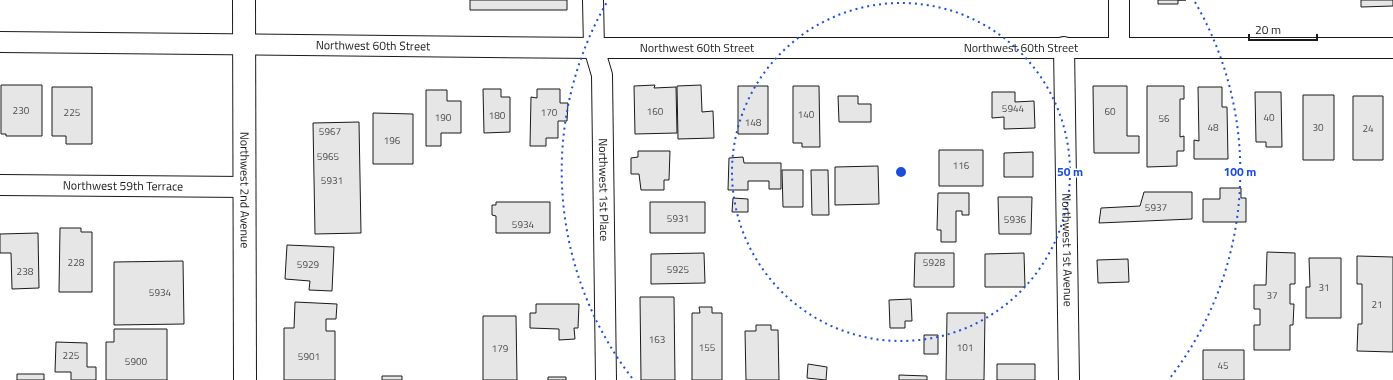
<svg xmlns="http://www.w3.org/2000/svg" width="1393" height="380" font-family="'Titillium Web',sans-serif">
	<rect width="100%" height="100%" fill="#fff"/>
	<path fill="#e6e6e6" stroke="#1a1a1a" d="M 470,0 L 567,0 L 567,10 L 470,10 Z
		M 1158,0 L 1186,0 L 1178,0 L 1178,4 L 1158,4 Z
		M 1361,0 L 1393,0 L 1393,6 L 1361,7 Z
		M 1,85 L 42,85 L 42,136 L 6,136 L 6,134 L 1,134 Z
		M 655,85 L 654,88 L 676,87 L 677,133 L 635,134 L 634,86 Z
		M 701,85 L 702,112 L 713,111 L 714,138 L 678,139 L 677,86 Z
		M 738,86 L 768,86 L 768,134 L 738,134 Z
		M 793,86 L 819,86 L 820,147 L 802,147 L 802,143 L 793,143 Z
		M 1093,86 L 1127,86 L 1127,136 L 1139,136 L 1139,153 L 1094,153 Z
		M 1147,86 L 1184,86 L 1184,99 L 1180,99 L 1180,137 L 1184,136 L 1184,151 L 1177,151 L 1177,166 L 1147,167 Z
		M 52,87 L 92,87 L 92,144 L 66,144 L 66,136 L 52,136 Z
		M 1198,87 L 1222,87 L 1222,107 L 1227,107 L 1228,159 L 1194,159 L 1194,140 L 1199,141 Z
		M 483,89 L 501,89 L 501,97 L 510,97 L 510,132 L 484,133 Z
		M 537,89 L 560,89 L 560,103 L 568,103 L 567,121 L 558,121 L 558,138 L 546,138 L 546,146 L 530,146 L 531,97 L 537,98 Z
		M 426,90 L 447,90 L 447,101 L 461,101 L 461,133 L 441,133 L 441,146 L 426,146 Z
		M 992,92 L 1015,92 L 1015,102 L 1034,101 L 1035,128 L 1004,129 L 1004,117 L 992,118 Z
		M 1255,92 L 1281,92 L 1282,147 L 1266,147 L 1266,142 L 1256,142 Z
		M 1303,95 L 1334,95 L 1334,160 L 1303,160 Z
		M 838,96 L 858,96 L 858,104 L 871,104 L 871,122 L 839,122 Z
		M 1353,96 L 1383,96 L 1383,160 L 1353,160 Z
		M 373,113 L 413,114 L 413,164 L 373,164 Z
		M 359,122 L 361,233 L 315,234 L 313,123 Z
		M 939,150 L 983,150 L 983,186 L 939,186 Z
		M 638,151 L 670,151 L 669,180 L 664,180 L 664,190 L 641,190 L 639,174 L 631,174 L 631,158 L 638,157 Z
		M 1033,152 L 1033,177 L 1004,177 L 1004,153 Z
		M 743,157 L 744,163 L 781,163 L 781,189 L 769,189 L 769,181 L 748,181 L 748,190 L 728,190 L 729,158 Z
		M 878,166 L 879,204 L 835,205 L 835,167 Z
		M 782,170 L 803,170 L 803,207 L 783,207 Z
		M 811,170 L 828,170 L 829,215 L 812,215 Z
		M 1220,188 L 1241,188 L 1241,198 L 1246,198 L 1246,222 L 1203,222 L 1203,199 L 1220,199 Z
		M 1144,192 L 1192,192 L 1192,219 L 1099,223 L 1101,208 L 1140,206 Z
		M 938,193 L 969,193 L 969,215 L 962,215 L 962,211 L 956,211 L 956,242 L 941,242 L 941,230 L 937,230 Z
		M 998,197 L 1032,197 L 1031,234 L 999,234 Z
		M 733,198 L 748,199 L 748,212 L 732,212 Z
		M 496,202 L 550,202 L 550,233 L 496,233 L 496,216 L 492,215 L 492,205 L 496,205 Z
		M 650,202 L 705,202 L 705,233 L 650,233 Z
		M 60,228 L 81,228 L 81,232 L 92,232 L 92,292 L 59,292 Z
		M 38,233 L 39,288 L 12,289 L 11,253 L 0,253 L 0,234 Z
		M 287,245 L 334,247 L 332,291 L 309,290 L 310,281 L 285,279 Z
		M 1267,252 L 1295,253 L 1295,284 L 1290,284 L 1290,304 L 1294,304 L 1293,325 L 1290,325 L 1290,350 L 1254,350 L 1254,325 L 1260,325 L 1260,309 L 1254,309 L 1254,285 L 1266,285 Z
		M 704,253 L 705,283 L 651,284 L 651,254 Z
		M 915,253 L 954,253 L 954,287 L 914,287 Z
		M 1024,253 L 1025,287 L 985,287 L 985,254 Z
		M 1357,256 L 1393,257 L 1393,352 L 1357,351 L 1358,324 L 1362,324 L 1362,284 L 1357,284 Z
		M 1309,258 L 1341,258 L 1341,318 L 1306,318 L 1306,287 L 1310,287 Z
		M 1128,259 L 1129,282 L 1098,283 L 1097,260 Z
		M 183,261 L 184,324 L 114,325 L 114,262 Z
		M 640,297 L 674,297 L 675,380 L 641,380 Z
		M 911,299 L 912,321 L 905,321 L 905,328 L 890,328 L 889,300 Z
		M 295,302 L 337,304 L 336,319 L 326,319 L 326,331 L 335,331 L 335,380 L 284,380 L 284,328 L 294,328 Z
		M 536,304 L 579,304 L 578,328 L 574,328 L 575,339 L 559,340 L 559,329 L 530,328 L 530,313 L 536,313 Z
		M 699,307 L 712,307 L 712,313 L 722,313 L 722,380 L 692,380 L 692,313 L 700,313 Z
		M 947,313 L 985,313 L 984,380 L 946,380 Z
		M 483,316 L 516,316 L 517,380 L 483,380 Z
		M 756,325 L 771,325 L 771,330 L 778,330 L 779,380 L 746,380 L 745,331 L 756,331 Z
		M 114,329 L 167,329 L 167,380 L 106,380 L 106,342 L 114,342 Z
		M 924,335 L 938,335 L 938,354 L 924,354 Z
		M 56,342 L 87,343 L 87,367 L 96,367 L 96,380 L 71,380 L 71,372 L 55,372 Z
		M 1203,350 L 1244,350 L 1244,380 L 1203,380 Z
		M 808,364 L 827,367 L 826,380 L 807,378 Z
		M 997,364 L 1035,364 L 1035,380 L 997,380 Z
		M 17,374 L 44,374 L 44,380 L 17,380 Z
		M 899,375 L 927,376 L 927,380 L 899,380 Z
		M 382,376 L 402,376 L 402,380 L 382,380 Z
		M 548,377 L 566,377 L 566,380 L 548,380 Z"/>
	<g fill="none" stroke-linecap="round" stroke-linejoin="round">
		<g stroke="#1a1a1a" stroke-width="22">
			<g id="street">
				<path id="s1" d="M 593,0 L 594,48 L 602,75 L 606,380"/>
				<path id="s2" d="M 0,42 L 594,48 L 1393,48"/>
				<path id="s3" d="M 1064,47 L 1069,380"/>
				<path d="M 1119,47 L 1119,0"/>
				<path id="s4" d="M 0,185 L 245,187"/>
			</g>
		</g>
		<g stroke="#1a1a1a" stroke-width="24">
			<g id="secondary">
				<path id="s5" d="M 244,0 L 245,380"/>
			</g>
		</g>
		<use href="#street" stroke="#fff" stroke-width="20"/>
		<use href="#secondary" stroke="#fff" stroke-width="22"/>
	</g>
	<g fill="none" stroke="#1d4ed8" stroke-width="2" stroke-dasharray="2 4">
		<circle cx="901" cy="172" r="169"/>
		<path d="M632 378A339 339 0 0 1 607 2M1195 2A339 339 0 0 1 1170 378"/>
	</g>
	<g text-anchor="middle" stroke-width="3" stroke-linejoin="round" paint-order="stroke">
		<g font-size="10" fill="#4d4d4d">
			<text x="1013" y="112">5944</text>
			<text x="21" y="114">230</text>
			<text x="655" y="115">160</text>
			<text x="1110" y="115">60</text>
			<text x="72" y="116">225</text>
			<text x="549" y="116">170</text>
			<text x="806" y="118">140</text>
			<text x="497" y="119">180</text>
			<text x="443" y="121">190</text>
			<text x="1269" y="121">40</text>
			<text x="1164" y="122">56</text>
			<text x="753" y="126">148</text>
			<text x="1213" y="131">48</text>
			<text x="1318" y="131">30</text>
			<text x="1368" y="132">24</text>
			<text x="330" y="135">5967</text>
			<text x="392" y="144">196</text>
			<text x="328" y="160">5965</text>
			<text x="961" y="169">116</text>
			<text x="332" y="184">5931</text>
			<text x="1156" y="211">5937</text>
			<text x="678" y="222">5931</text>
			<text x="1015" y="223">5936</text>
			<text x="523" y="228">5934</text>
			<text x="76" y="266">228</text>
			<text x="934" y="266">5928</text>
			<text x="308" y="268">5929</text>
			<text x="678" y="273">5925</text>
			<text x="25" y="275">238</text>
			<text x="1324" y="291">31</text>
			<text x="160" y="296">5934</text>
			<text x="1272" y="299">37</text>
			<text x="1377" y="308">21</text>
			<text x="657" y="343">163</text>
			<text x="707" y="351">155</text>
			<text x="965" y="351">101</text>
			<text x="500" y="352">179</text>
			<text x="71" y="359">225</text>
			<text x="309" y="360">5901</text>
			<text x="136" y="365">5900</text>
			<text x="1223" y="369">45</text>
		</g>
		<g font-size="12" fill="#1a1a1a" stroke="#fff">
			<text dy="4" stroke="none"><textPath href="#s2" startOffset="373">Northwest 60th Street</textPath></text>
			<text dy="4" stroke="none"><textPath href="#s2" startOffset="1021">Northwest 60th Street</textPath></text>
			<text dy="4" stroke="none"><textPath href="#s2" startOffset="697">Northwest 60th Street</textPath></text>
			<text dy="4" stroke="none"><textPath href="#s4" startOffset="123">Northwest 59th Terrace</textPath></text>
			<text dy="4" stroke="none"><textPath href="#s1" startOffset="191">Northwest 1st Place</textPath></text>
			<text dy="4" stroke="none"><textPath href="#s5" startOffset="190">Northwest 2nd Avenue</textPath></text>
			<text dy="4" stroke="none"><textPath href="#s3" startOffset="203">Northwest 1st Avenue</textPath></text>
		</g>
	</g>
	<circle cx="901" cy="172" r="6" fill="#1d4ed8" stroke="#fff" stroke-width="2"/>
	<g font-size="12" text-anchor="middle" font-weight="bold" fill="#1d4ed8" stroke="#fff" stroke-width="3" stroke-linejoin="round" paint-order="stroke">
		<text x="1070" y="176">50 m</text>
		<text x="1240" y="176">100 m</text>
	</g>
	<path d="M1249 34v6h68v-6" fill="none" stroke="#1a1a1a" stroke-width="2"/>
	<text x="1255" y="34" font-size="12" fill="#1a1a1a" stroke="#ffffff" stroke-width="3" paint-order="stroke">20 m</text>
</svg>
